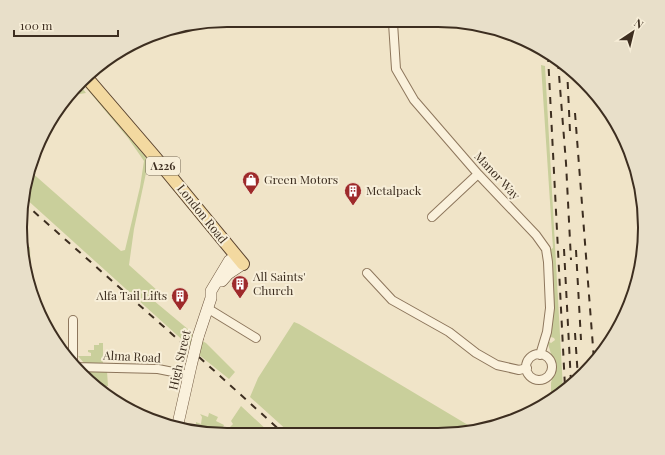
<svg xmlns="http://www.w3.org/2000/svg" width="665" height="455" font-family="'Playfair Display',serif">
	<rect width="100%" height="100%" fill="#f0e4c8"/>
	<path fill="#c9cf9b" d="M 541,65 L 545,66 L 563,389 L 551,397 L 551,383 L 555,367 L 548,344 L 548,341 L 551,343 L 555,340 L 554,338 L 551,337 L 548,340 L 549,250 L 553,248 Z
		M 85,80 L 149,159 L 134,229 L 129,265 L 159,292 L 153,300 L 189,330 L 193,336 L 206,343 L 235,372 L 229,379 L 198,354 L 24,197 L 30,171 L 121,251 L 125,250 L 140,187 L 144,161 L 128,138 L 82,83 Z
		M 80,85 L 86,93 L 68,96 Z
		M 30,247 L 31,286 L 24,269 L 27,264 L 24,262 L 23,248 Z
		M 294,322 L 299,324 L 473,428 L 437,435 L 290,433 L 250,397 L 258,378 Z
		M 99,343 L 103,343 L 103,363 L 84,363 L 78,356 L 91,356 L 91,353 L 88,352 L 88,350 L 94,350 L 94,345 L 99,345 Z
		M 81,371 L 107,371 L 108,386 L 97,386 L 81,374 L 79,372 Z
		M 241,406 L 269,432 L 225,432 L 233,424 L 231,421 Z
		M 207,412 L 218,417 L 216,421 L 224,425 L 221,432 L 197,431 L 194,429 L 200,429 L 201,425 L 196,424 L 196,422 L 201,424 L 202,417 L 200,414 L 208,417 L 209,413 Z"/>
	<g fill="none" stroke-linecap="round" stroke-linejoin="round">
		<g stroke="#8d765c" stroke-width="10">
			<path id="minor" d="M 393,23 L 396,69 L 414,100 L 478,174 L 536,235 L 546,249 L 548,262 L 550,308 L 547,332 L 540,355
				M 432,217 L 478,174
				M 367,273 L 392,300 L 449,332 L 476,353 L 497,365 L 519,370 L 527,368
				M 207,308 L 256,338
				M 73,320 L 73,364
				M526 367a13 13 0 1 1 26 0a13 13 0 1 1-26 0Z
				M 75,367 L 158,369 L 188,375"/>
		</g>
		<g stroke="#6f573f" stroke-width="12">
			<path id="secondary" d="M 222,281 L 228,274 L 243,264
				M 198,337 L 211,298 L 211,291 L 229,261 L 236,256
				M 177,428 L 191,366"/>
		</g>
		<g stroke="#5b4430" stroke-width="14">
			<path id="primary" d="M 87,78 L 154,156 L 243,264"/>
		</g>
		<use href="#minor" stroke="#faf1dc" stroke-width="8"/>
		<use href="#secondary" stroke="#faf1dc" stroke-width="11"/>
		<use href="#primary" stroke="#f3d9a0" stroke-width="12"/>
		<path stroke="#3d2e20" stroke-width="2" stroke-dasharray="7 7" stroke-linecap="butt" d="M 548,55 L 565,387
			M 558,62 L 566,163 L 571,260
			M 567,68 L 570,132
			M 575,113 L 594,360
			M 23,202 L 190,350
			M 564,249 L 571,383
			M 576,250 L 581,340
			M 575,333 L 578,378
			M 199,357 L 283,433"/>
		<g stroke="#6f573f" stroke-width="12" stroke-linecap="butt">
			<path id="secondary-bridge" d="M 191,366 L 198,337"/>
		</g>
		<use href="#secondary-bridge" stroke="#faf1dc" stroke-width="11"/>
	</g>
	<defs>
		<g id="shop-pin" transform="scale(0.9)"><path d="M0 17L-7.5 6A9.5 9.5 0 1 1 7.5 6Z" fill="#9e2a2b" stroke="#f7eed8"/><path d="M-5-2.5h2.3a2.7 3.5 0 0 1 5.4 0H5L5.5 6h-11ZM-1.5-2.5h3a1.5 2.3 0 0 0-3 0Z" fill="#fff"/></g>
		<g id="building-pin" transform="scale(0.9)"><path d="M0 17L-7.5 6A9.5 9.5 0 1 1 7.5 6Z" fill="#9e2a2b" stroke="#f7eed8"/><path d="M-4-6H4V6H1V3H-1V6H-4ZM-2.5-4.3h1.7v1.8h-1.7ZM.8-4.3h1.7v1.8H.8ZM-2.5-1h1.7V.8h-1.7ZM.8-1h1.7V.8H.8Z" fill="#fff"/></g>
	</defs>
	<g fill-rule="evenodd">
		<use href="#shop-pin" x="251" y="180"/>
		<use href="#building-pin" x="353" y="191"/>
		<use href="#building-pin" x="240" y="284"/>
		<use href="#building-pin" x="180" y="296"/>
	</g>
	<g text-anchor="middle" stroke-width="4" stroke-linejoin="round" paint-order="stroke">
		<rect fill="#f7eed8" stroke="#756857" stroke-width="1" x="146" y="157" width="34" height="18" rx="3"/>
		<g font-size="11" font-weight="bold" fill="#3d2e20">
			<text x="163" y="170">A226</text>
		</g>
		<g font-size="12" fill="#3d2e20" stroke="#f7eed8">
			<text transform="translate(497 176) rotate(47)" y="4">Manor Way</text>
			<text transform="translate(202 214) rotate(51)" y="4">London Road</text>
			<text transform="translate(132 357) rotate(3)" y="4">Alma Road</text>
			<text transform="translate(180 360) rotate(-77)" y="4">High Street</text>
		</g>
		<g font-size="12" fill="#3d2e20" stroke="#f7eed8" text-anchor="start">
			<text x="264" y="184">Green Motors</text>
			<text x="366" y="195">Metalpack</text>
			<text x="253" y="281">All Saints'<tspan x="253" dy="14">Church</tspan></text>
			<text x="167" y="300" text-anchor="end">Alfa Tail Lifts</text>
		</g>
	</g>
	<path d="M0 0H665V455H0ZM227 27H438A200 200 0 0 1 638 227V228A200 200 0 0 1 438 428H227A200 200 0 0 1 27 228V227A200 200 0 0 1 227 27Z" fill="#e8dfc9" fill-rule="evenodd"/>
	<path fill="none" stroke="#3d2e20" stroke-width="2" d="M227 27H438A200 200 0 0 1 638 227V228A200 200 0 0 1 438 428H227A200 200 0 0 1 27 228V227A200 200 0 0 1 227 27Z"/>
	<g transform="translate(633 32) rotate(35)" stroke="#f7eed8" stroke-width="3" paint-order="stroke">
	<path d="M0-3L7 15L0 10L-7 15Z" fill="#3d2e20"/>
	<text y="-6" font-size="11" font-weight="bold" text-anchor="middle" fill="#3d2e20">N</text>
	</g>
	<path d="M14 30v6h104v-6" fill="none" stroke="#3d2e20" stroke-width="2"/>
	<text x="20" y="30" font-size="12" fill="#3d2e20" stroke="#f7eed8" stroke-width="3" paint-order="stroke">100 m</text>
</svg>
